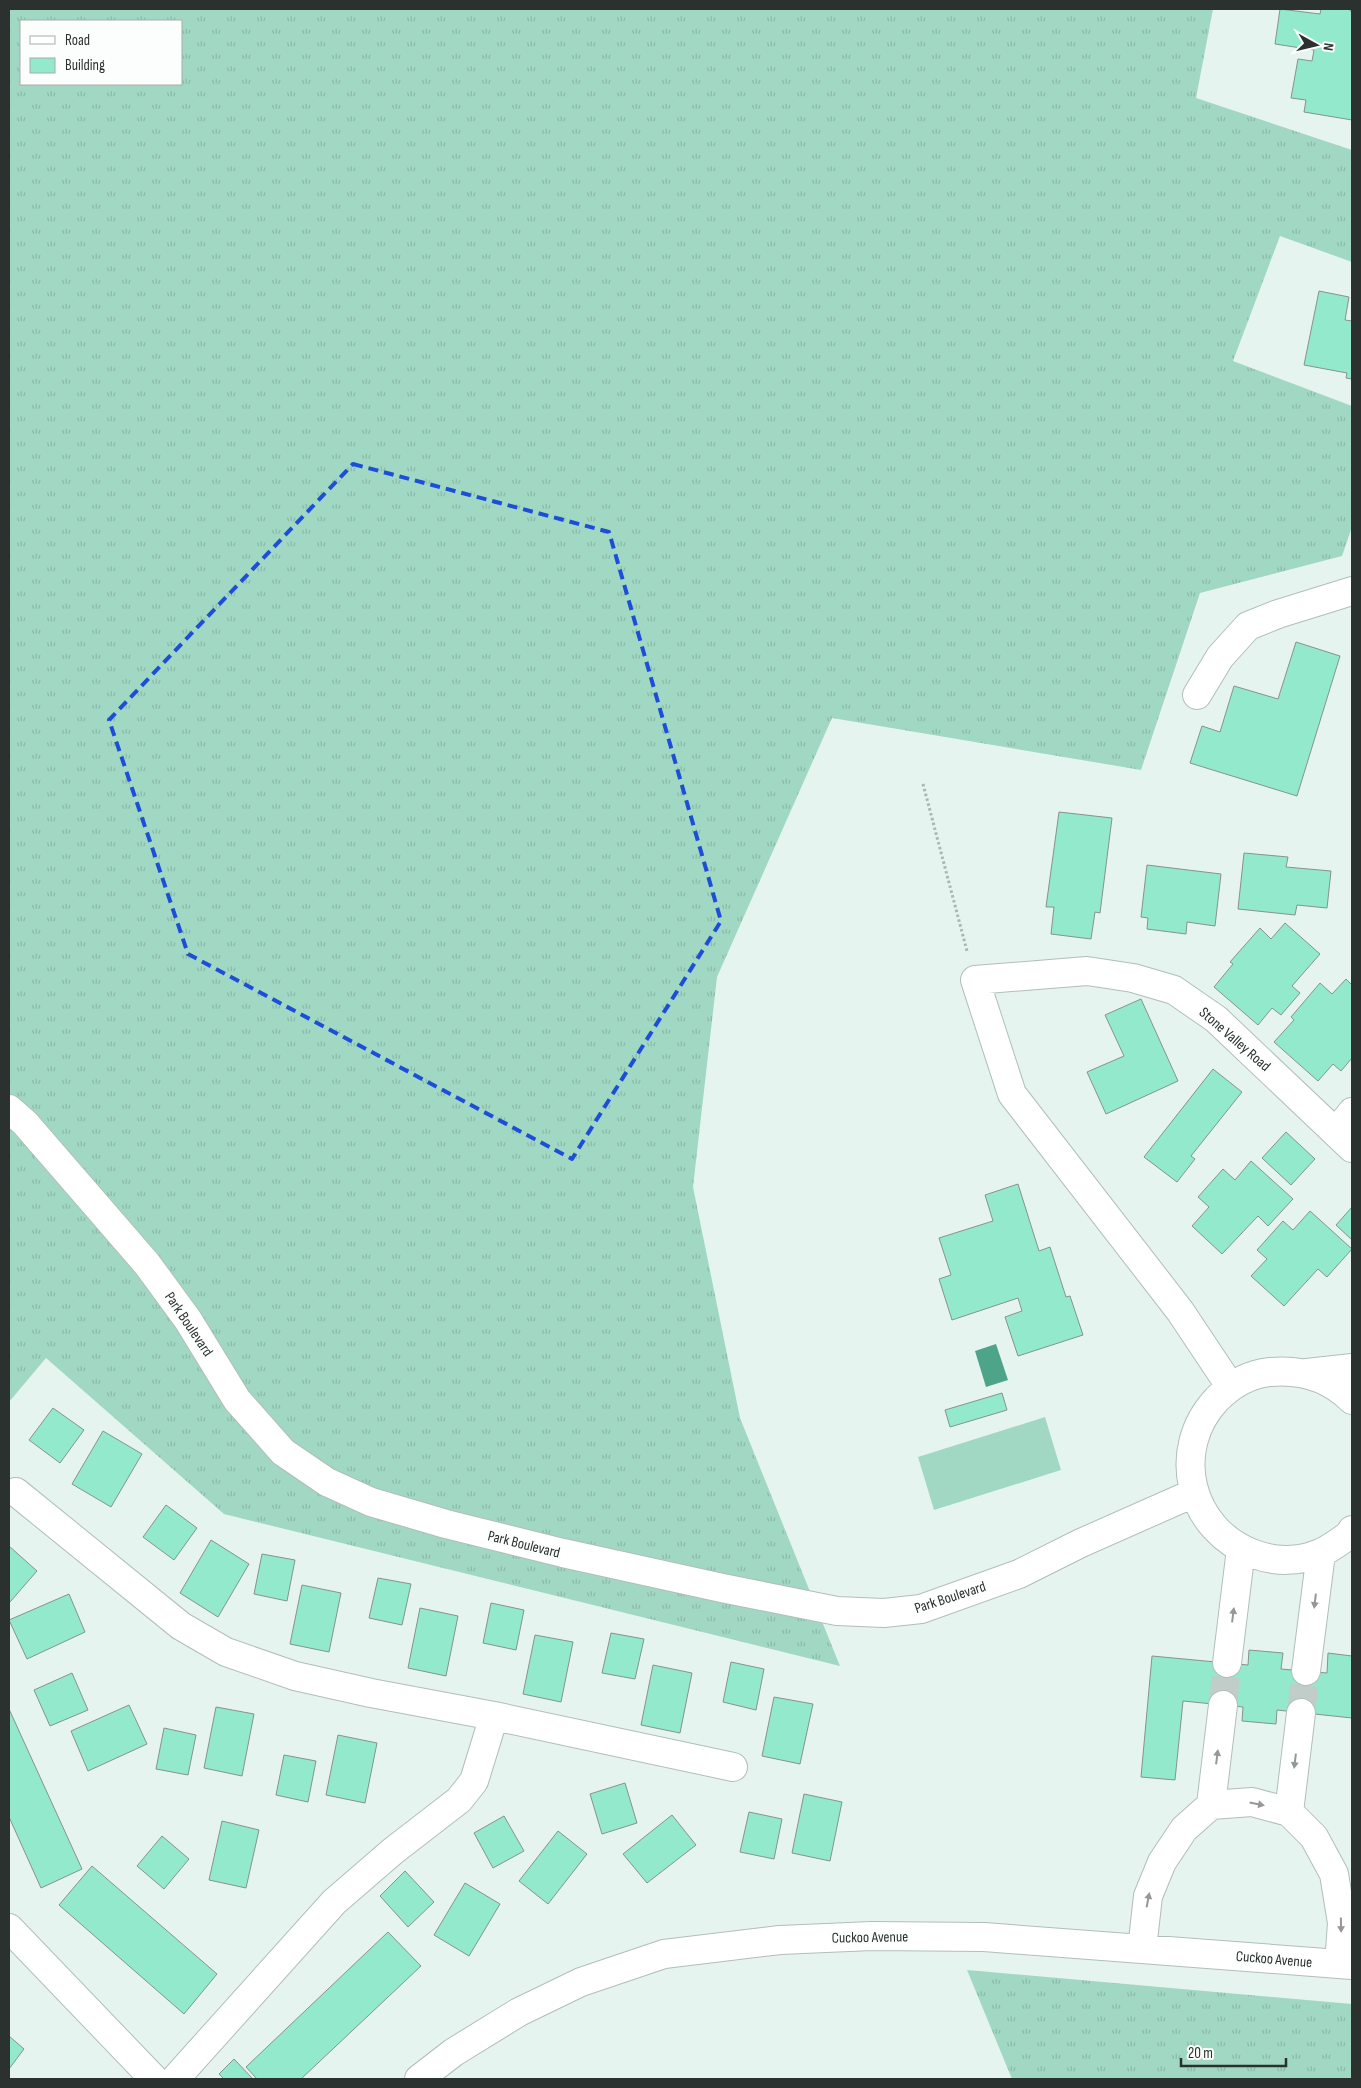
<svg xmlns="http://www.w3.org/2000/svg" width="1361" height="2088" font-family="'Sofia Sans Condensed',sans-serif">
	<defs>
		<pattern id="grass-tufts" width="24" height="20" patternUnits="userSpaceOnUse" patternTransform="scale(1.25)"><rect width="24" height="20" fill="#a1d8c4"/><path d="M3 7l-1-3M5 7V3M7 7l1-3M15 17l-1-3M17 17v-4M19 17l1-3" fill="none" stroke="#8bbaa9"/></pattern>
	</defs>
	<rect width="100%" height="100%" fill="#e6f4ef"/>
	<path fill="url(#grass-tufts)" fill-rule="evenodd" d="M 9,9 L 1213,9 L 1196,98 L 1352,150 L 1352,262 L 1280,236 L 1233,361 L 1352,406 L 1352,527 L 1342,556 L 1200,593 L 1141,770 L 832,718 L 717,977 L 693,1187 L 740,1418 L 840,1666 L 224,1514 L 46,1358 L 9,1402 ZM 21,21 L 181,21 L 181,84 L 21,84 Z
		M 967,1970 L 1352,2004 L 1352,2079 L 1012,2079 Z"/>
	<path fill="#a1d8c4" d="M 1045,1417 L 1061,1470 L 934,1510 L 918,1457 Z"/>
	<path fill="#4ea489" d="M 996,1344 L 1008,1380 L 986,1387 L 975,1351 Z"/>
	<path fill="#92e9cb" stroke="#86938e" d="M 1280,9 L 1320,14 L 1321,9 L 1350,9 L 1350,11 L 1352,11 L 1352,120 L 1304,112 L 1306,100 L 1291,98 L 1298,59 L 1312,61 L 1314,50 L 1275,44 Z
		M 1319,291 L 1349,297 L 1345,320 L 1352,321 L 1352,379 L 1346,378 L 1347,373 L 1304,365 Z
		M 1296,642 L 1340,656 L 1297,796 L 1190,763 L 1202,726 L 1220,732 L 1234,686 L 1278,699 Z
		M 1059,812 L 1112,818 L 1100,913 L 1095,912 L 1091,939 L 1051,934 L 1054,907 L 1046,907 Z
		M 1244,853 L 1288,857 L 1286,867 L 1331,871 L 1327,908 L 1297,905 L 1295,915 L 1238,909 Z
		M 1147,865 L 1221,874 L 1215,926 L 1187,922 L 1186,934 L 1147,929 L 1148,918 L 1141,917 Z
		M 1285,923 L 1320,954 L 1292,986 L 1300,993 L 1281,1015 L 1272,1008 L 1258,1025 L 1214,987 L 1233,964 L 1230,962 L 1260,928 L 1271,939 Z
		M 1346,979 L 1352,985 L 1352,1058 L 1341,1071 L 1333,1064 L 1318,1081 L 1274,1042 L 1294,1020 L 1291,1017 L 1320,983 L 1332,994 Z
		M 1141,999 L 1178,1081 L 1106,1114 L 1087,1072 L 1124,1056 L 1105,1015 Z
		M 1213,1069 L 1242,1092 L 1191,1156 L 1195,1159 L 1177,1182 L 1144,1157 Z
		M 1286,1132 L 1315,1159 L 1291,1185 L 1262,1158 Z
		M 1251,1161 L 1293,1199 L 1268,1226 L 1258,1216 L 1222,1254 L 1192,1226 L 1209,1207 L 1198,1197 L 1223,1169 L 1235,1180 Z
		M 1018,1184 L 1039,1251 L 1050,1247 L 1066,1297 L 1070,1296 L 1083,1335 L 1018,1356 L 1005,1317 L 1022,1311 L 1018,1298 L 952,1320 L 939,1279 L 951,1275 L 939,1238 L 993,1221 L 985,1195 Z
		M 1352,1207 L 1352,1240 L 1336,1225 Z
		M 1310,1211 L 1352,1249 L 1327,1277 L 1318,1269 L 1284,1306 L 1251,1276 L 1267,1259 L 1257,1250 L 1283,1221 L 1293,1230 Z
		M 1002,1393 L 1007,1410 L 950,1427 L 945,1410 Z
		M 53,1408 L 84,1430 L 60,1463 L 29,1440 Z
		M 103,1431 L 142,1454 L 111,1507 L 72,1484 Z
		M 166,1505 L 197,1528 L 174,1560 L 143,1537 Z
		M 211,1540 L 249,1564 L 218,1617 L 180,1593 Z
		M 9,1546 L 37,1571 L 10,1602 L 9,1601 Z
		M 262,1554 L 295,1560 L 287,1601 L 254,1594 Z
		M 378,1578 L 411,1584 L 402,1625 L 369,1618 Z
		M 302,1585 L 341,1593 L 329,1652 L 290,1644 Z
		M 69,1594 L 85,1632 L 27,1659 L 9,1620 Z
		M 491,1603 L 524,1610 L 516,1650 L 483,1643 Z
		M 420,1608 L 458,1616 L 446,1676 L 408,1668 Z
		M 611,1633 L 644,1639 L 635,1679 L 602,1673 Z
		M 535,1635 L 573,1642 L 561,1702 L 523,1694 Z
		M 1249,1650 L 1283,1653 L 1281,1669 L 1327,1673 L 1328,1653 L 1352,1656 L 1352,1718 L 1277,1710 L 1276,1724 L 1242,1721 L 1243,1707 L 1183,1701 L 1175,1780 L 1141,1777 L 1152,1656 L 1248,1665 Z
		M 731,1662 L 764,1669 L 756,1710 L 723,1702 Z
		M 653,1665 L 692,1673 L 680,1733 L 641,1725 Z
		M 72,1673 L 88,1710 L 50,1726 L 34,1690 Z
		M 774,1697 L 813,1704 L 800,1764 L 762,1756 Z
		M 129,1705 L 147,1744 L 88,1771 L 71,1731 Z
		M 216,1707 L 254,1714 L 242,1776 L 204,1768 Z
		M 9,1709 L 82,1869 L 41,1888 L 9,1817 Z
		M 164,1728 L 196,1735 L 188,1775 L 156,1769 Z
		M 338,1735 L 377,1743 L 365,1803 L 326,1795 Z
		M 284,1755 L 316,1761 L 308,1802 L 276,1795 Z
		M 625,1783 L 637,1823 L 602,1834 L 590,1794 Z
		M 804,1794 L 842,1802 L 830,1861 L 792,1853 Z
		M 749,1812 L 782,1819 L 774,1859 L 740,1852 Z
		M 672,1815 L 696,1845 L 647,1883 L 623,1854 Z
		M 504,1816 L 524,1851 L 493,1868 L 474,1833 Z
		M 222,1821 L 259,1830 L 246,1888 L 209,1880 Z
		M 558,1831 L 587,1854 L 548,1904 L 519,1881 Z
		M 162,1836 L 189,1859 L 164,1889 L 137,1866 Z
		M 92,1866 L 217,1974 L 184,2014 L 59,1905 Z
		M 405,1871 L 434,1902 L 408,1927 L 380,1896 Z
		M 465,1883 L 500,1904 L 469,1956 L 434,1935 Z
		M 388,1932 L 421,1966 L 301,2079 L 257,2079 L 246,2067 Z
		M 9,2036 L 24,2049 L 9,2069 Z
		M 234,2059 L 253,2079 L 224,2079 L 219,2074 Z"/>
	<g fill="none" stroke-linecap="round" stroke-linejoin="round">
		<path stroke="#c1cdc8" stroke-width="28" stroke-dasharray="28 14" stroke-linecap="butt" d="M 1223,1705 L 1227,1663
			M 1301,1713 L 1306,1671"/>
		<g stroke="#b1beb9" stroke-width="30">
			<path id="minor" d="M 1197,695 L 1220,657 L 1248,626 L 1278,614 L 1352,591
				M 9,1109 L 25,1123 L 147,1264 L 188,1320 L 237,1400 L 283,1452 L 327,1482 L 371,1502 L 446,1524 L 563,1553 L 722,1588 L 837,1611 L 884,1613 L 921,1609 L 1019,1574 L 1081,1543 L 1194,1493
				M 1336,1132 L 1352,1112
				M 1307,1373 L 1352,1368
				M 1230,1386 L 1180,1311 L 1012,1094 L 975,980 L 1087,971 L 1133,978 L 1174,990 L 1216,1019 L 1352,1148
				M 1352,1400 C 1329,1377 1302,1369 1270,1372 C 1249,1374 1231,1385 1217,1399 C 1169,1450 1189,1530 1254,1554 C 1275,1562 1299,1562 1320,1553 C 1330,1549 1340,1541 1349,1535 L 1352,1530
				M 16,1492 L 181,1626 L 226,1652 L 295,1676 L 371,1693 L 494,1716 L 733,1767
				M 1227,1663 L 1241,1549
				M 1306,1671 L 1321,1553
				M 1211,1805 L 1223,1705
				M 1289,1812 L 1301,1713
				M 9,1928 L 154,2079
				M 1142,1949 L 1148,1896 L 1162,1862 L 1184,1829 L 1211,1805 L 1252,1802 L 1289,1812 L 1314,1837 L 1334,1874 L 1342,1923 L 1339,1964
				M 175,2079 L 334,1902 L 393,1851 L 459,1800 L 474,1781 L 494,1716
				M 419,2079 L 454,2052 L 519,2012 L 581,1982 L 664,1954 L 780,1940 L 872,1936 L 984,1937 L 1352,1965"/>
		</g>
		<path stroke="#aab6b1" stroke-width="3" stroke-dasharray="2.5 2.5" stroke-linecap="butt" d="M 923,784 L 967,951"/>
		<use href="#minor" stroke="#fff" stroke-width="28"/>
	</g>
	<defs><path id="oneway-solid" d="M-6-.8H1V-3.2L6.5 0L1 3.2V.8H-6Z" transform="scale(1.25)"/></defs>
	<g fill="#959896">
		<use href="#oneway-solid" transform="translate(1315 1601) rotate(97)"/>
		<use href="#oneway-solid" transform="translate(1233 1615) rotate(-83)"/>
		<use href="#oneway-solid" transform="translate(1217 1757) rotate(-83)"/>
		<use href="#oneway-solid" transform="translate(1295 1761) rotate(97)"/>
		<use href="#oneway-solid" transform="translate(1257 1804) rotate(11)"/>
		<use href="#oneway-solid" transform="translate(1148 1900) rotate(-79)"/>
		<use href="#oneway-solid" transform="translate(1341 1925) rotate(89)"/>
	</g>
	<path fill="none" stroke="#1d4ed8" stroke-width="4" stroke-dasharray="10 6" stroke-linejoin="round" d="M 353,464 L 609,532 L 721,921 L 572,1159 L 188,954 L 109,720 Z"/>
	<g text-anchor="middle" stroke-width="5" stroke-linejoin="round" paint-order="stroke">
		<g font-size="15" fill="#2b312e" stroke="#fcfefd">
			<text transform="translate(1235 1039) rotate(41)" y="5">Stone Valley Road</text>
			<text transform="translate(189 1324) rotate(56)" y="5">Park Boulevard</text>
			<text transform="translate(524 1544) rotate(14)" y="5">Park Boulevard</text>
			<text transform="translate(950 1597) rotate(-18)" y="5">Park Boulevard</text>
			<text transform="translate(870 1937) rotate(-1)" y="5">Cuckoo Avenue</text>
			<text transform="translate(1274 1959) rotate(5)" y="5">Cuckoo Avenue</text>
		</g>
	</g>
	<rect width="1361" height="2088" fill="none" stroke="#2b312e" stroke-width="20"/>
	<rect x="20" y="20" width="162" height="65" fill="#fcfefd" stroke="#a8acaa"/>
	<rect x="30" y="36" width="25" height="8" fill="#ffffff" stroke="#a8acaa"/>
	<text x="65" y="45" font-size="15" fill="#2b312e">Road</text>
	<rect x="30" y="58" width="25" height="15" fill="#92e9cb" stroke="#a8acaa"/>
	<text x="65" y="70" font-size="15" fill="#2b312e">Building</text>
	<g transform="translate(1316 45) rotate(98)" stroke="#fcfefd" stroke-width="4" paint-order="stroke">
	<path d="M0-4L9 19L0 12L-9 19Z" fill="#2b312e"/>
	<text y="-8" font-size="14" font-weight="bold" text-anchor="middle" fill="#2b312e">N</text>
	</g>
	<path d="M1181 2058v8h105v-8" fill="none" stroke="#2b312e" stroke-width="2.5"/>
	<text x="1188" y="2058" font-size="15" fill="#2b312e" stroke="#fcfefd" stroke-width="4" paint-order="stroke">20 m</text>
</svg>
